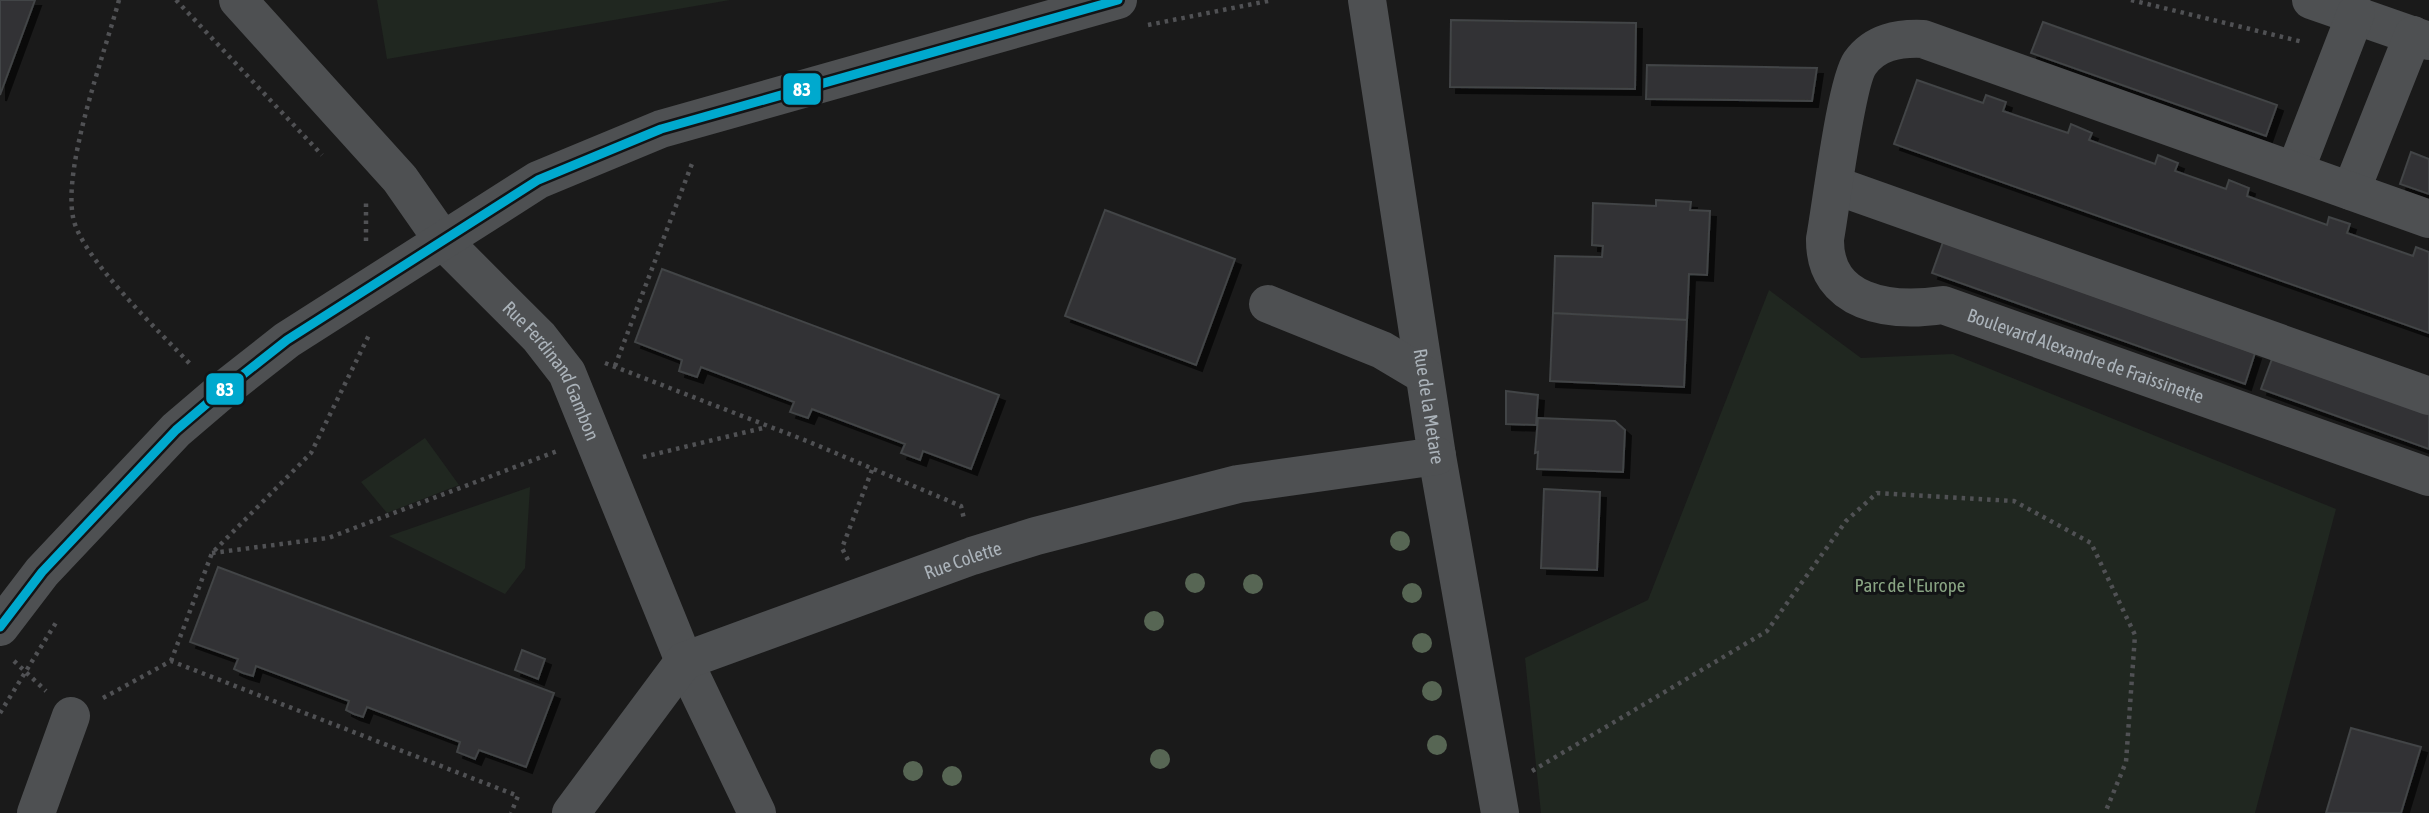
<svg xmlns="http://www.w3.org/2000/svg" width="2429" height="813" font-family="'Asap Condensed',sans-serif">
	<defs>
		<filter id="shadow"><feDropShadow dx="6" dy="6" stdDeviation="0" flood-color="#0009"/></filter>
	</defs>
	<rect width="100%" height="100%" fill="#1a1a1a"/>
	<path fill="#202720" d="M 377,0 L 730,0 L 387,59 Z
		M 1769,290 L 1861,358 L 1953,354 L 2336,509 L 2255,813 L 1541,813 L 1525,658 L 1648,600 Z
		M 425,438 L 459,485 L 387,513 L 361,482 Z
		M 530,487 L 525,568 L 505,594 L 389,536 Z"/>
	<path fill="#333334" stroke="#424446" stroke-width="2" filter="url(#shadow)" d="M 0,0 L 35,0 L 0,95 Z
		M 1451,20 L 1636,23 L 1635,89 L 1450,87 Z
		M 2043,22 L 2277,105 L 2266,136 L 2031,53 Z
		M 1647,65 L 1817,68 L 1812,101 L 1646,99 Z
		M 1917,80 L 1983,103 L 1986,95 L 2006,102 L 2003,111 L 2068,133 L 2071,124 L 2092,133 L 2089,140 L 2155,164 L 2158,155 L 2178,163 L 2175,171 L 2226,189 L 2229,180 L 2249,188 L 2247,196 L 2327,225 L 2329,217 L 2350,224 L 2347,233 L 2413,256 L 2416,247 L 2429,252 L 2429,333 L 1894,144 Z
		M 2411,152 L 2429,159 L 2429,194 L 2400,184 Z
		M 1656,200 L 1691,202 L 1690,210 L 1710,211 L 1707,275 L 1689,274 L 1687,320 L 1553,313 L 1555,256 L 1602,257 L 1603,246 L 1592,245 L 1593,203 L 1656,206 Z
		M 1105,210 L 1235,259 L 1196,365 L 1065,316 Z
		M 1943,242 L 2255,353 L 2245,384 L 1932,273 Z
		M 662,269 L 999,395 L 971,469 L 923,451 L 920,460 L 901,453 L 905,444 L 812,409 L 808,418 L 790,412 L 794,402 L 701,367 L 697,377 L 679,371 L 682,360 L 635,342 Z
		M 1553,313 L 1687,320 L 1684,387 L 1550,381 Z
		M 2272,359 L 2429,414 L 2429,449 L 2261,389 Z
		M 1506,391 L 1538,395 L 1536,425 L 1506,424 Z
		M 1538,418 L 1615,421 L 1625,430 L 1623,472 L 1537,469 L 1538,452 L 1535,453 Z
		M 1544,489 L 1600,492 L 1597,570 L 1541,568 Z
		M 218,567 L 554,693 L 526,767 L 479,750 L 475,759 L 457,752 L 460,742 L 367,707 L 363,717 L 354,714 L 346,710 L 349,701 L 256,666 L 253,676 L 243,673 L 234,669 L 238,659 L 190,642 Z
		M 522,650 L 545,659 L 538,679 L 515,670 Z
		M 2351,728 L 2421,747 L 2401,813 L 2326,813 Z"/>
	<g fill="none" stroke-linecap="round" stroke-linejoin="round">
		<path stroke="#505154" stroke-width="4.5" stroke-dasharray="3.5 5" stroke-linecap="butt" d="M 119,0 C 104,55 63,165 73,217 C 80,257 162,334 192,366
			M 176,0 L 322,155
			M 2131,0 L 2303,42
			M 1148,25 L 1273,0
			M 366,241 L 366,202
			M 605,363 L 807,441 L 961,506 L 964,519
			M 615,366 L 693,161
			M 643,457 L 767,427
			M 212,553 L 328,538 L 560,450
			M 848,560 L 842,548 L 872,470
			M 14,661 L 46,691
			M 171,661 L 212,553 L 311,453 L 369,335
			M 103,698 L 171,661 L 518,796 L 511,813
			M 0,713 L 57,621
			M 1532,771 L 1767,631 L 1846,521 L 1877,493 L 2014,501 L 2091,543 L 2135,635 L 2126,762 L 2105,813"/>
		<g stroke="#4e5052" stroke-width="38">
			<path id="s1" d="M 238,0 L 400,179 L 444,242 L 539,337 L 567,373 L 684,661 L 757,813"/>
			<path id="s2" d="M 1367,0 L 1437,456 L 1500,813"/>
			<path d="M 2311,0 L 2429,41"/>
			<path d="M 2295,171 L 2356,13"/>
			<path d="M 1834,185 L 2429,396"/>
			<path d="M 2351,191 L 2413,35"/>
			<path id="s3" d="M 2429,219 L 1923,39 C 1898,38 1875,42 1860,63 C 1846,83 1831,206 1825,239 C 1824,304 1890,313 1943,305 L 2429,477"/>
			<path d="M 1268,304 L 1382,350 L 1424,375"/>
			<path d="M 0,627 L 42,572 L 176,430 L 217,395 L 287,340 L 538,180 L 661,129 L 1118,0"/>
			<path d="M 36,813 L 71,716"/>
			<path id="s4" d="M 571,813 L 684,661 L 972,556 L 1036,536 L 1238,484 L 1437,456"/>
		</g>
		<g stroke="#131416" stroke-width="14">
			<path id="bus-1" d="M 0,627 L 42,572 L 176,430 L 217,395 L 287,340 L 538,180 L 661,129 L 1118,0"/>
		</g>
		<use href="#bus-1" stroke="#00a9ce" stroke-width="9"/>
	</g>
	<g fill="#576654">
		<circle cx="1400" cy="541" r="10"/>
		<circle cx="1195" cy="583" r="10"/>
		<circle cx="1253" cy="584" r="10"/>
		<circle cx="1412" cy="593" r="10"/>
		<circle cx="1154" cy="621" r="10"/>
		<circle cx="1422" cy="643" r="10"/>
		<circle cx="1432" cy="691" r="10"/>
		<circle cx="1437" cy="745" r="10"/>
		<circle cx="1160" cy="759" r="10"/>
		<circle cx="913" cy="771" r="10"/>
		<circle cx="952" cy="776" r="10"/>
	</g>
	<g text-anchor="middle" stroke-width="6" stroke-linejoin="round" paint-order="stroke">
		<g font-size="19" fill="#abb3ba" stroke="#131416">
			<text dy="7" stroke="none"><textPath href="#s3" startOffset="1096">Boulevard Alexandre de Fraissinette</textPath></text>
			<text dy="7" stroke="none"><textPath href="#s1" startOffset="488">Rue Ferdinand Gambon</textPath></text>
			<text dy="7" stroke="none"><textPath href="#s2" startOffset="411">Rue de la Metare</textPath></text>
			<text dy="7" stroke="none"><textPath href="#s4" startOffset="486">Rue Colette</textPath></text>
		</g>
		<g font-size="19" fill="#89a483" stroke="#131416">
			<text x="1910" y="592">Parc de l'Europe</text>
		</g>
	</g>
	<g stroke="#131416" stroke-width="2.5">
		<rect x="782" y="72" width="40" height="34" rx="7" fill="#00a9ce"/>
		<rect x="205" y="372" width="40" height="34" rx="7" fill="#00a9ce"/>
	</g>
	<g font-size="19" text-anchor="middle" font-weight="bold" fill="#fff">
		<text x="802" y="96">83</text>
		<text x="225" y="396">83</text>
	</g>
</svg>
